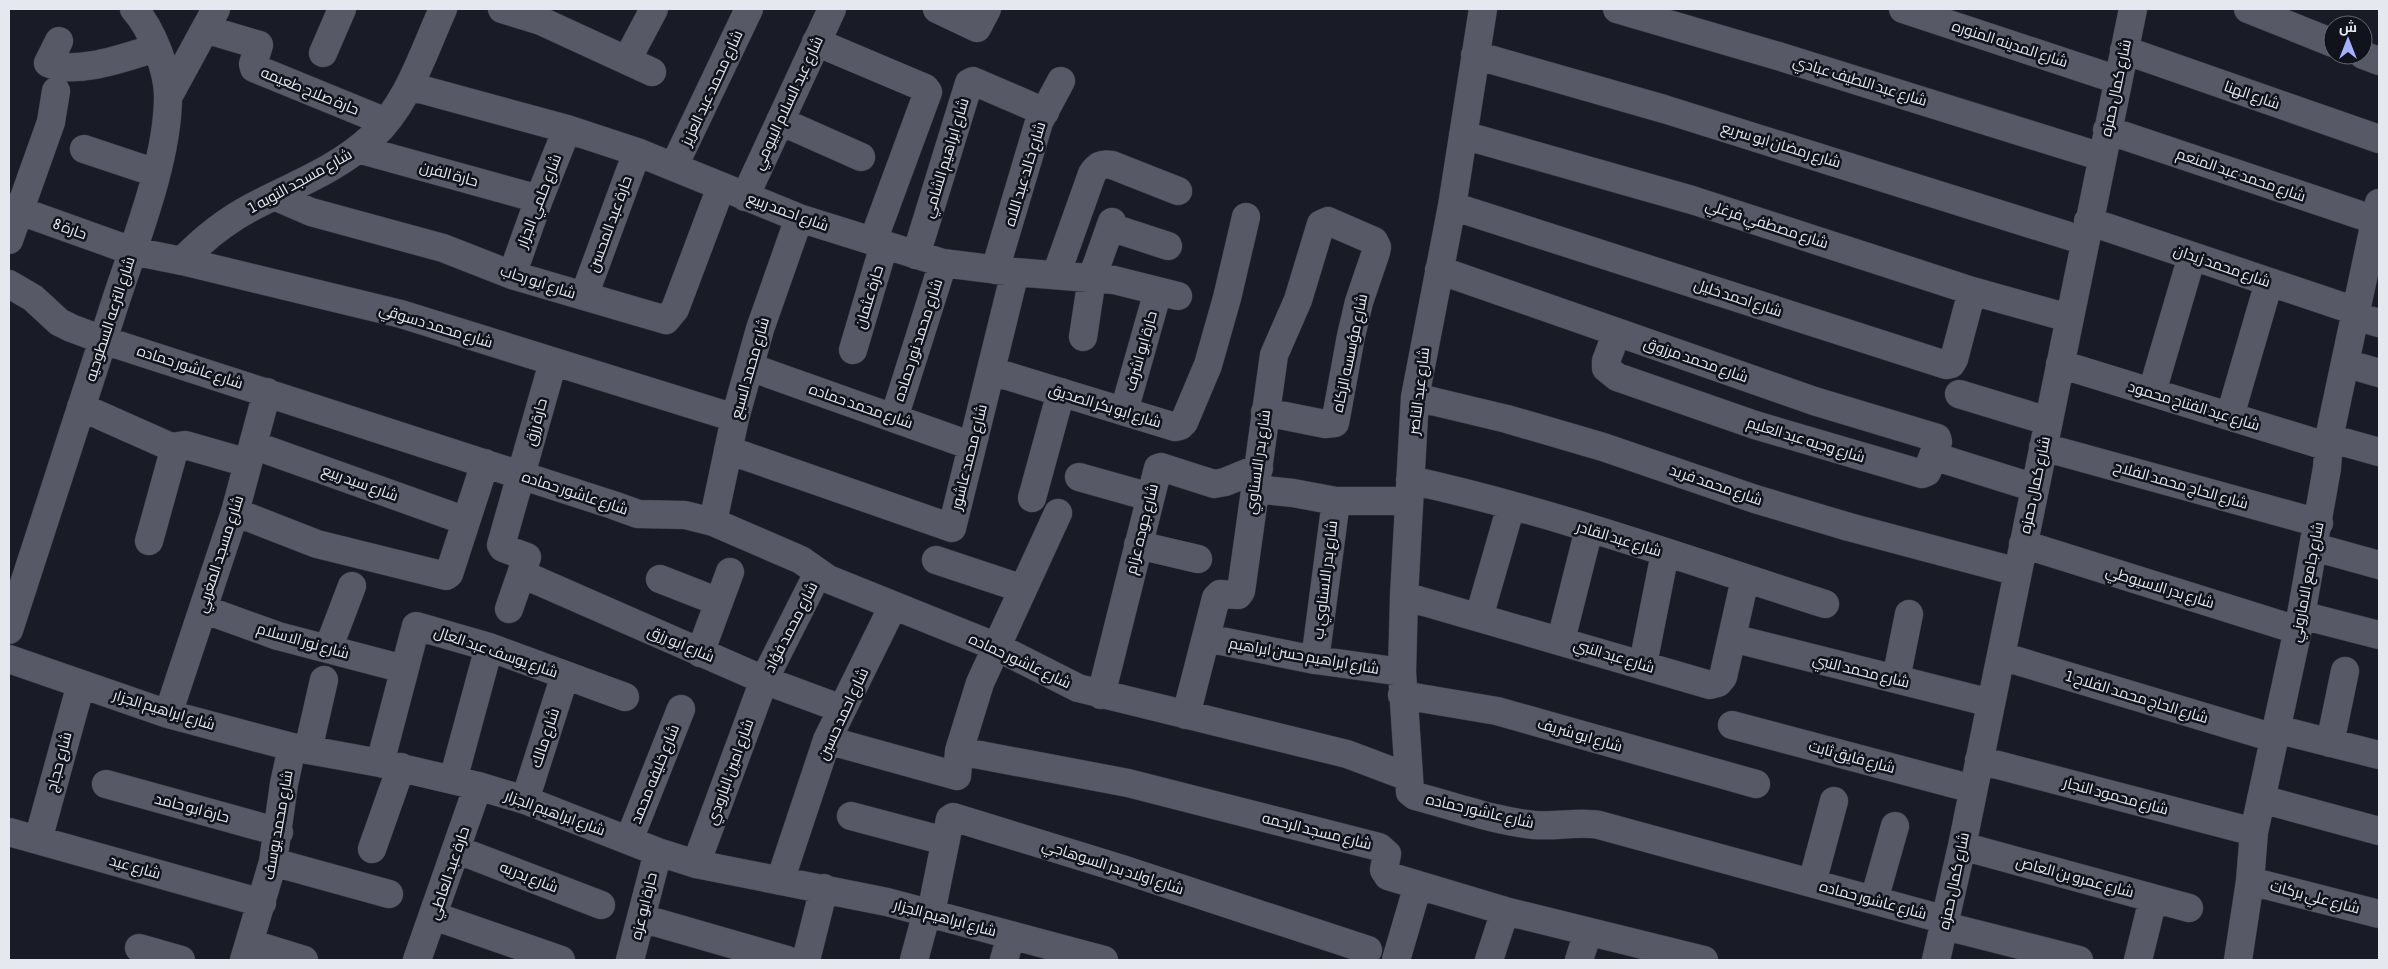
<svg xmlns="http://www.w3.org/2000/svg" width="2388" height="969" font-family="'Asap Condensed',Cairo,sans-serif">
	<rect width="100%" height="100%" fill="#191b26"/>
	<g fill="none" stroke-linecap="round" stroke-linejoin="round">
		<g stroke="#363840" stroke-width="29">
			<path id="minor" d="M 502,9 L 541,21 L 652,72
				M 937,9 L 977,28 L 987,9
				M 1483,9 L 1452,206 L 1415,397 L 1404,596 L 1402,672 L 1410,792 L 1415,796 C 1454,806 1494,821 1534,825 C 1556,827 1579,821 1599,825 L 1946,920
				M 1617,9 L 1778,56 L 2102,157
				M 1903,9 L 2118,80
				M 2248,9 L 2333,43
				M 205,29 L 259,45 L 253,64 L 254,68 L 386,122
				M 59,41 L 48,63 C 76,76 128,56 156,48
				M 816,42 L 925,88 L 928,92 L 873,241
				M 2124,50 L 2379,139
				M 323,53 L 342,9
				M 1475,55 L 1664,109 L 2085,241
				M 2363,55 L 2379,61
				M 627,60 L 654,9
				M 409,86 L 567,129 L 637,152 L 799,218 L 943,263 L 1015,272 L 1114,280 L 1178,296
				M 168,97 L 216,9
				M 780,121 L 861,157
				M 2107,130 L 2375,220
				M 1463,135 L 1692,200 L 1972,291 L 2069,318
				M 84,149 L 156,173
				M 358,149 L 539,199
				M 674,166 L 749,9
				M 274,196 L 311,212 L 443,248 L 512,275 L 666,320 L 675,309 L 721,187
				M 745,197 L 832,9
				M 1452,206 L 1946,365 L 1951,364 L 1954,359 L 1972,291
				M 9,207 L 132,251 L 182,261 L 401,314 L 735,418
				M 2088,221 L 2356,311
				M 1110,227 L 1168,246
				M 9,240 L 51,122 L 56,91
				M 916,255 L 969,83 L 973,81 L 1045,112
				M 182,261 C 203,239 227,220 254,206 C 294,185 338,169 372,137 C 408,104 423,53 443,9
				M 995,270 L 1039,122 L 1061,81
				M 1439,270 L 1814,401 L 1937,438 L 1938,442 L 1927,472 L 1922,474 L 1755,425 L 1617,377 L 1606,368 L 1606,361 L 1617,332
				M 512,275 L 539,199 L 567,129
				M 1056,275 L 1092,174 C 1097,166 1101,163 1112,165 L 1178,191
				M 9,284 L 33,298 L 59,322 L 71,328 L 103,340 L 613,505 L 638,514 L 685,515 L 713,522 L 801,560 L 828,579 L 997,647 L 1078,688 L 1347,754 L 1408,777
				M 584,296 L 637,152
				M 2355,316 L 2379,323
				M 1083,337 L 1092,278 L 1112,222
				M 853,350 L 884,245
				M 2345,363 L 2379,373
				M 2060,364 L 2329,447
				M 750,367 L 972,446
				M 991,371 L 1175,427 L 1180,426 L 1184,422 L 1208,365 L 1227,298 L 1246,217
				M 2152,392 L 2192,256
				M 1959,394 L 2048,421
				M 1415,397 L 1507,419 L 1603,447 L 1755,499 L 1849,527 L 2018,572
				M 81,407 L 171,447 L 185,445 L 248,463
				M 1124,411 L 1158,291
				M 2230,416 L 2269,282
				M 894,418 L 943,263
				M 2329,438 L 2379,452
				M 253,445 L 466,521
				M 2043,447 L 2319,523
				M 728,450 L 952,528 L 1015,272
				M 1933,456 L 2035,488
				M 1079,477 L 1150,497
				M 1410,480 C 1551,511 1688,560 1825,604
				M 1255,489 L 1293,493 L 1336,501 L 1409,501
				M 1032,498 L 1061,392
				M 235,512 L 317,544 L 446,576 L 449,574 L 485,463
				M 713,522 L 735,418 L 760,329 L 799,218
				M 149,541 L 175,447
				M 2023,544 L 2297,630
				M 1138,545 L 1198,559
				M 2314,547 L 2379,565
				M 936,560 L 1023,589
				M 522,574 L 764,680 L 842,709
				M 660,579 L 719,602
				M 1404,596 L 1710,685 L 1718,683 L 1723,677 L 1745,579
				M 203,609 L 278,636 L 404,669
				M 509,609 L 527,557 L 503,548 L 501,545 L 553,362
				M 2301,615 L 2379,635
				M 1479,617 L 1511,506
				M 9,630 C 45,520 81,410 116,300 C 136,239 167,162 168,99 C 169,72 152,29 134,9
				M 1206,638 L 1315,660 L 1402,672
				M 1732,638 L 1991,703
				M 1561,640 L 1589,529
				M 328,649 L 352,586
				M 700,653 L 730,572
				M 2001,656 L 2274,738
				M 9,659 L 168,714 L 292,747 L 380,763 L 478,786 L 525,800 L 658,852 L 696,864 L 887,902 L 1104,960
				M 1315,660 L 1336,501
				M 1643,664 L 1665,553
				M 1896,679 L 1909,614
				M 1101,695 L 1158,468 L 1161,467 L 1214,484 L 1225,482 L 1259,468
				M 1402,695 L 1497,711 L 1756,784
				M 168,714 L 235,512 L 267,392
				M 1186,715 L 1216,598 L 1220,594 L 1238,595 L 1241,591 L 1274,355 L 1298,300 L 1321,224 L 1328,221 L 1374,241 L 1377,247 L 1376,252 L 1359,302 L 1351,336 L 1335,423 L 1325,424 L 1265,412
				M 1732,725 L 1973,789
				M 2276,729 L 2379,755
				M 827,740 L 957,776 L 959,751 L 980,683 L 1058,513
				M 2330,743 L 2345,671
				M 308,750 L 324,680
				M 959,751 L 1128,783 L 1379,847 L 1387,854 L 1384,870 L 1388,876 L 1505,911 L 1704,960
				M 1979,760 L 2254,832
				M 380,763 L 416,626 L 489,647 L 625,697
				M 453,780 L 489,647
				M 106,784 L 279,832
				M 2261,799 L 2379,831
				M 525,800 L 565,675
				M 851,816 L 945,841
				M 9,832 L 262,903
				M 38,840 L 81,684
				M 629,840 L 681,709
				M 1962,846 L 2189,908
				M 372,849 L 401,767
				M 458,850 L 601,905
				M 273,862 L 389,894
				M 696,864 L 764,680 L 818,573
				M 780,881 L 827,740 L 893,606
				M 2250,881 L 2379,914
				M 1812,883 L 1834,801
				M 1874,900 L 1895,826
				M 931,913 L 950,819 L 953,817 L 1122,869 L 1368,950
				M 434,916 L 561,960
				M 641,918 L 787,960
				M 1945,926 L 2079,960
				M 249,943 L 304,960
				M 139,948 L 181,960
				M 244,960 L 273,862 L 284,784 L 292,747
				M 417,960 L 478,786
				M 630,960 L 658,852
				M 806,960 L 824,888
				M 914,960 L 927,912
				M 1004,960 L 1011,935
				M 1396,960 L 1418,885
				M 1489,960 L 1505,911
				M 1579,960 L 1588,932
				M 1936,960 L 1962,846 L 2133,9
				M 2138,960 L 2153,899
				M 2238,960 L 2250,881 L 2254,832 L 2301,615 L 2327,468 L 2329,438 L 2379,203"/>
		</g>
		<use href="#minor" stroke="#575a66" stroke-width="28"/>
	</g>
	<g text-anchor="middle" stroke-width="5" stroke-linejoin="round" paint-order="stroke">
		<g font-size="15" fill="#e6e8ef" stroke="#10121c">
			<text transform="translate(2010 44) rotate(18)" y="5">شارع المدينه المنوره</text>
			<text transform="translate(1860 81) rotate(17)" y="5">شارع عبد اللطيف عبادي</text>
			<text transform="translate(712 88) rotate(-65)" y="5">شارع محمد عبد العزيز</text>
			<text transform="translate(2116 88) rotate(-78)" y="5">شارع كمال حمزه</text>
			<text transform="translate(310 91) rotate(22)" y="5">حارة صلاح طعيمه</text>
			<text transform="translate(2252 95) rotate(19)" y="5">شارع الهنا</text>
			<text transform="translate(788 103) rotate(-65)" y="5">شارع عبد السلام البيومي</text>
			<text transform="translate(1781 145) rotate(17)" y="5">شارع رمضان ابو سريع</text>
			<text transform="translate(946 158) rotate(-73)" y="5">شارع ابراهيم الشامي</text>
			<text transform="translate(449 174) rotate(15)" y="5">حارة الفرن</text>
			<text transform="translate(1025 174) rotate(-73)" y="5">شارع خالد عبد اللاه</text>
			<text transform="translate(2241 175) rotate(19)" y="5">شارع محمد عبد المنعم</text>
			<text transform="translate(300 181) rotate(-29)" y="5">شارع مسجد التوبه 1</text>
			<text transform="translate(539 201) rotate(-69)" y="5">شارع حلمي الجزار</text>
			<text transform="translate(788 212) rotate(20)" y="5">شارع احمد ربيع</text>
			<text transform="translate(610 224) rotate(-70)" y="5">حارة عبد المحسن</text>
			<text transform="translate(1767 224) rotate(18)" y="5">شارع مصطفي فرغلي</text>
			<text transform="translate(70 229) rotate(20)" y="5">حارة 8</text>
			<text transform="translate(2222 266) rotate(19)" y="5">شارع محمد زيدان</text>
			<text transform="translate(538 282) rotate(18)" y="5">شارع ابو رحاب</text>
			<text transform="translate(869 297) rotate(-73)" y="5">حارة عثمان</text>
			<text transform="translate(1738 298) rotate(18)" y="5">شارع احمد خليل</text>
			<text transform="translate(110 319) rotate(-72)" y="5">شارع الترعه السطوحيه</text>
			<text transform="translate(436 326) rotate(17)" y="5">شارع محمد دسوقي</text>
			<text transform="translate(918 340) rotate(-72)" y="5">شارع محمد نور حماده</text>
			<text transform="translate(1141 351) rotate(-74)" y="5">حارة ابو اشرف</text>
			<text transform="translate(1350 353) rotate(-78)" y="5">شارع مؤسسه الزكاه</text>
			<text transform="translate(1696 360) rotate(19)" y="5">شارع محمد مرزوق</text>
			<text transform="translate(190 367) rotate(18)" y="5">شارع عاشور حماده</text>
			<text transform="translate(750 368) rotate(-74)" y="5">شارع محمد السبع</text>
			<text transform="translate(1419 391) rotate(-83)" y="5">شارع عبد الناصر</text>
			<text transform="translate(861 406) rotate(19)" y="5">شارع محمد حماده</text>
			<text transform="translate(1105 406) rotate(17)" y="5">شارع ابو بكر الصديق</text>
			<text transform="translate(2194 406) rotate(17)" y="5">شارع عبد الفتاح محمود</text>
			<text transform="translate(536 422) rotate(-75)" y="5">حارة رزق</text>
			<text transform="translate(1806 440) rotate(17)" y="5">شارع وجيه عبد العليم</text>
			<text transform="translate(969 457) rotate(-76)" y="5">شارع محمد عاشور</text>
			<text transform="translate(1258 462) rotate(-82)" y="5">شارع بدر الاسناوي</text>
			<text transform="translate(360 483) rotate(20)" y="5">شارع سيد ربيع</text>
			<text transform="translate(1716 485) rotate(19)" y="5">شارع محمد فريد</text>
			<text transform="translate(2035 485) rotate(-78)" y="5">شارع كمال حمزه</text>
			<text transform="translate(2181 485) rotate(16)" y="5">شارع الحاج محمد الفلاح</text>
			<text transform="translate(575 493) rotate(18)" y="5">شارع عاشور حماده</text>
			<text transform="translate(1142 529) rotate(-76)" y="5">شارع جوده عزام</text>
			<text transform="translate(1619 539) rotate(17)" y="5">شارع عبد القادر</text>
			<text transform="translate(220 554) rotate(-72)" y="5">شارع مسجد المغربي</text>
			<text transform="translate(1325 580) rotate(-83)" y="5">شارع بدر الاسناوي ب</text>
			<text transform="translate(2307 582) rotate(-79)" y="5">شارع جامع الاماروني</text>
			<text transform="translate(2160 587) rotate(17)" y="5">شارع بدر الاسيوطي</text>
			<text transform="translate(791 627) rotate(-63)" y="5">شارع محمد فؤاد</text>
			<text transform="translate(303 641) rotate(16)" y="5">شارع نور الاسلام</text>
			<text transform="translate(681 644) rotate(23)" y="5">شارع ابو رزق</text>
			<text transform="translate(496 652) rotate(19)" y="5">شارع يوسف عبد العال</text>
			<text transform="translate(1304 656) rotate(10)" y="5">شارع ابراهيم حسن ابراهيم</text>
			<text transform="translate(1614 656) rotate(17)" y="5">شارع عبد النبي</text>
			<text transform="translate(1020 661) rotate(25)" y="5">شارع عاشور حماده</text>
			<text transform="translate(1861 671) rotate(14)" y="5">شارع محمد النبي</text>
			<text transform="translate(2137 697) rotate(17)" y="5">شارع الحاج محمد الفلاح 1</text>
			<text transform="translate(164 710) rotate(17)" y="5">شارع ابراهيم الجزار</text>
			<text transform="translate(843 714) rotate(-65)" y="5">شارع احمد حسين</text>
			<text transform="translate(1580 735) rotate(16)" y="5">شارع ابو شريف</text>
			<text transform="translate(545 738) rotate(-72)" y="5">شارع مالك</text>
			<text transform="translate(1852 757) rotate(15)" y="5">شارع فايق ثابت</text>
			<text transform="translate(59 762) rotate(-75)" y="5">شارع حجاج</text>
			<text transform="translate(730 772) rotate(-70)" y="5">شارع امين البارودي</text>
			<text transform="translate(655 774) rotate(-68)" y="5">شارع خليفه محمد</text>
			<text transform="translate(2116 796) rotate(15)" y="5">شارع محمود النجار</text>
			<text transform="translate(192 808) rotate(15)" y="5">حارة ابو حامد</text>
			<text transform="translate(1480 811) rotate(13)" y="5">شارع عاشور حماده</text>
			<text transform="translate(555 813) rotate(20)" y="5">شارع ابراهيم الجزار</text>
			<text transform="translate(278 825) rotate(-80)" y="5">شارع محمد يوسف</text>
			<text transform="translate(1317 831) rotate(14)" y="5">شارع مسجد الرحمه</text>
			<text transform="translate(135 867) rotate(16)" y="5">شارع عيد</text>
			<text transform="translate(1113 867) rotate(18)" y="5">شارع اولاد بدر السوهاجي</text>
			<text transform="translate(449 873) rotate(-71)" y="5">حارة عبد العاطي</text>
			<text transform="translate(529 877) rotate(21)" y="5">شارع بدريه</text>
			<text transform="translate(2075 877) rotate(15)" y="5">شارع عمرو بن العاص</text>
			<text transform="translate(1954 881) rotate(-78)" y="5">شارع كمال حمزه</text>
			<text transform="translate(2315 897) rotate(15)" y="5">شارع علي بركات</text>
			<text transform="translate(1873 900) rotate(15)" y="5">شارع عاشور حماده</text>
			<text transform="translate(644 906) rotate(-76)" y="5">حارة ابو عزه</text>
			<text transform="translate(945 918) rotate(15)" y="5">شارع ابراهيم الجزار</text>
		</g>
	</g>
	<rect width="2388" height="969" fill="none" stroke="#e6e8ef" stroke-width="20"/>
	<g transform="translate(2348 40)"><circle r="24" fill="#10121c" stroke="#666870"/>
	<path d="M0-4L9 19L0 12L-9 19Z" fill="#a5b1fc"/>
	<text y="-8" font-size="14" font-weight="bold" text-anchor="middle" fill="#e6e8ef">ش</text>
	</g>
</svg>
